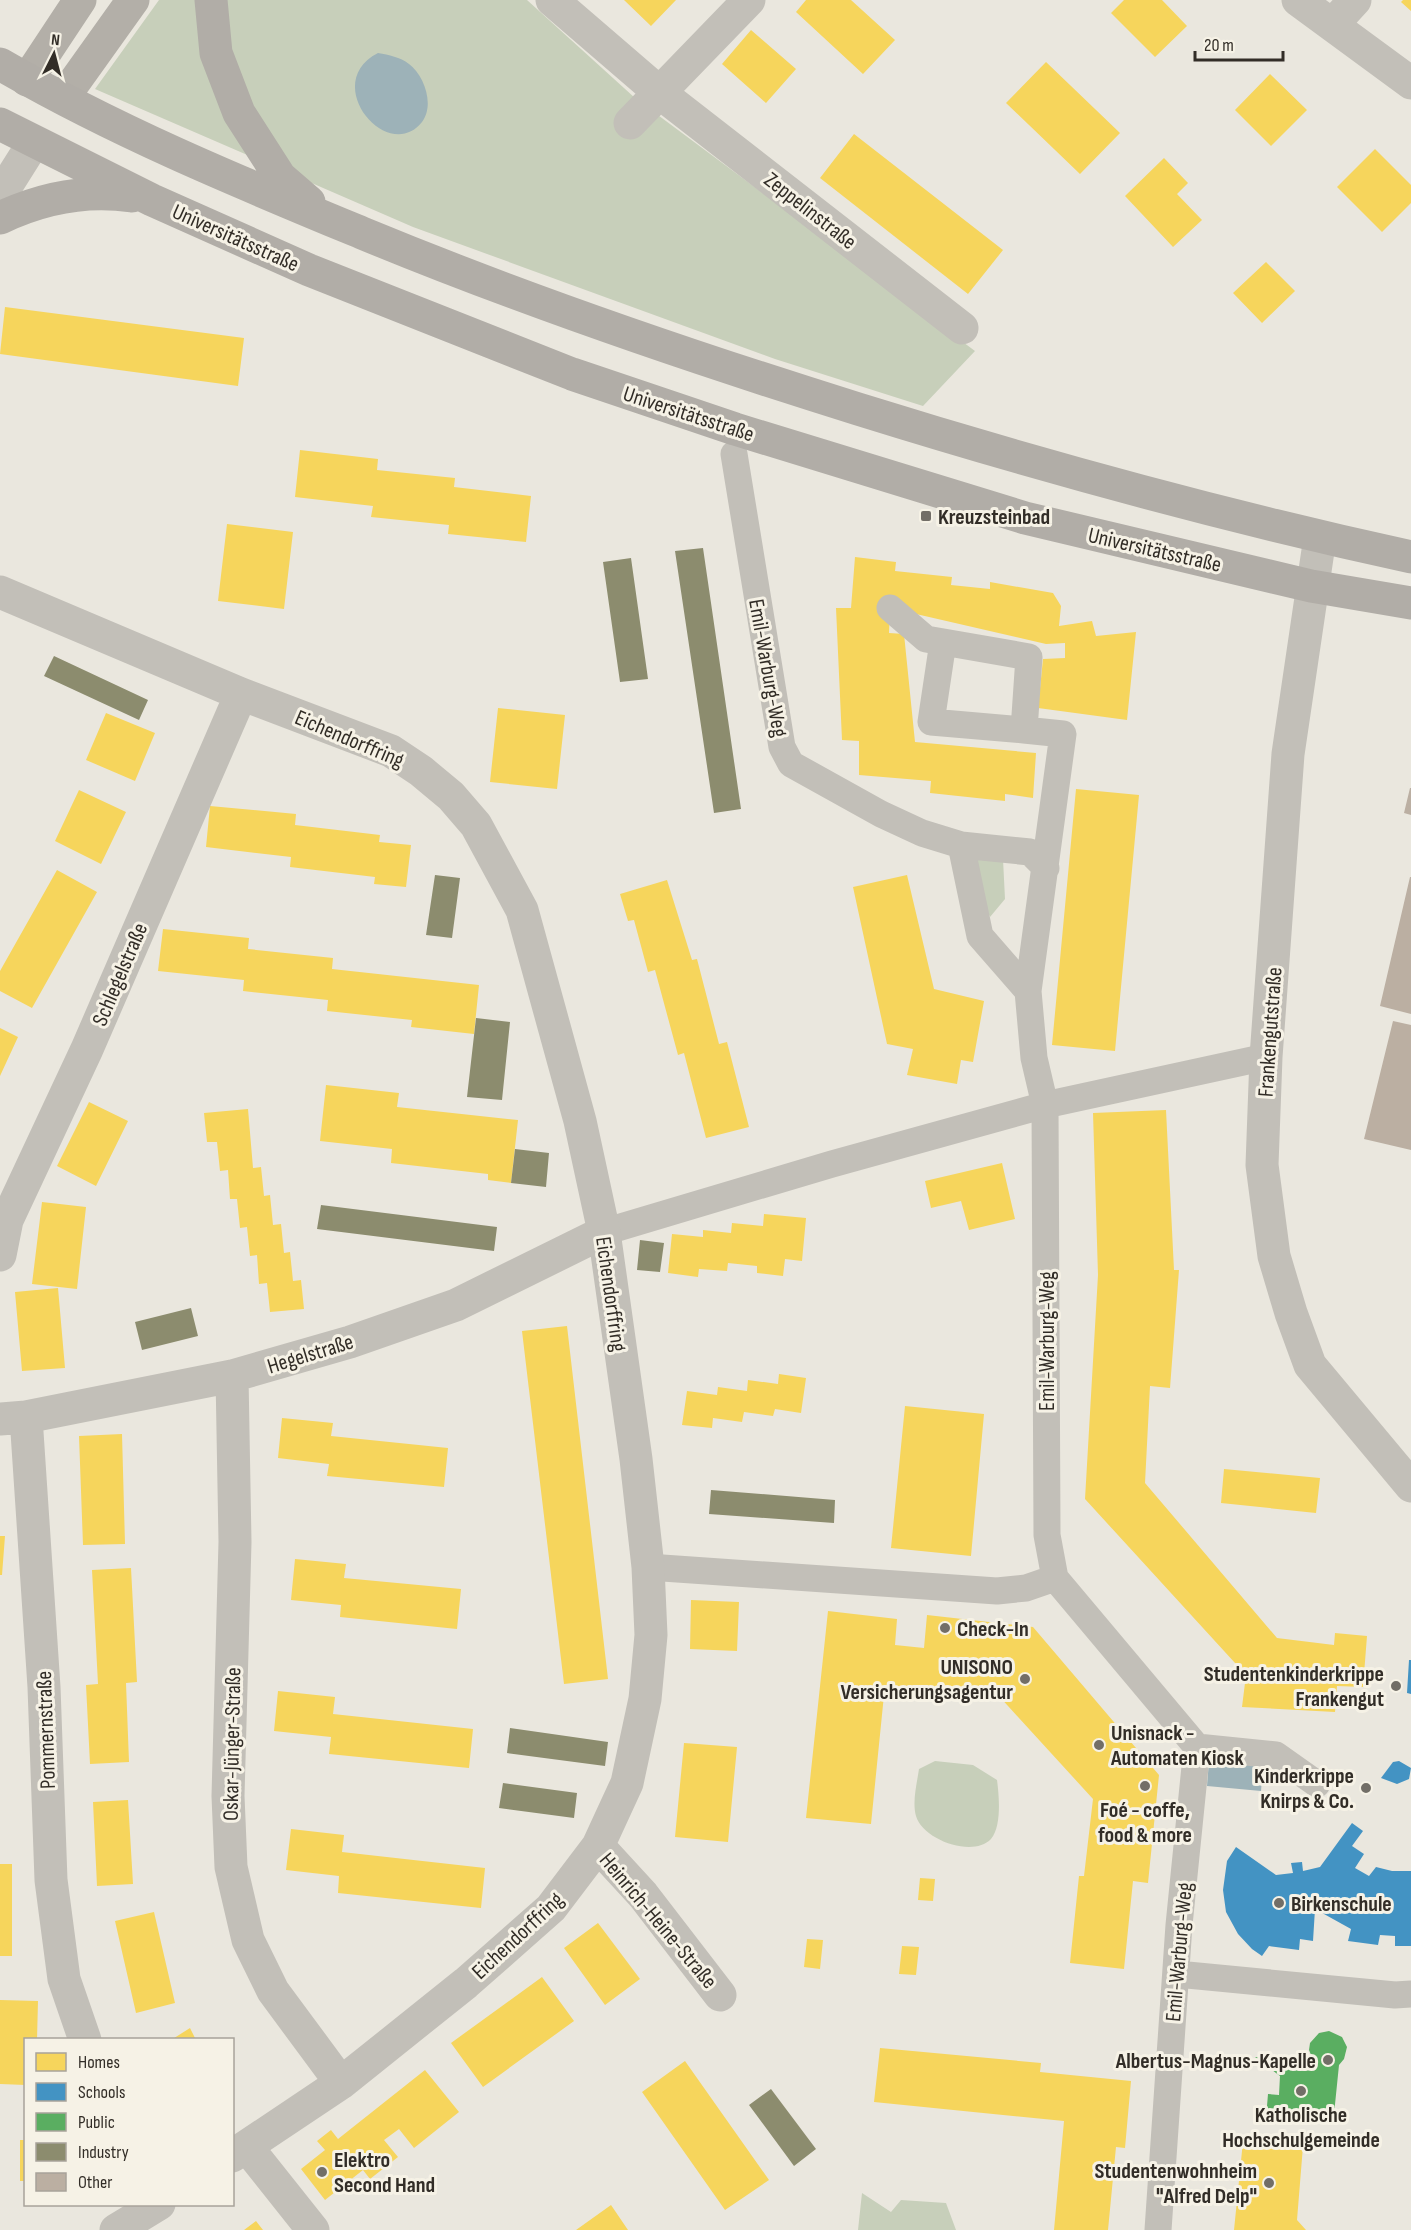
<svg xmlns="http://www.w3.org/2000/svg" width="1411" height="2230" font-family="'Sofia Sans Condensed',sans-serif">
	<rect width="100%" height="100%" fill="#eae7de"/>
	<path fill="#c7cfba" d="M 159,0 L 527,0 L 635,98 L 975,351 L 923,406 L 775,359 L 413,227 L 95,89 Z
		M 974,859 L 1003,859 L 1005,899 L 990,917 L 981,895 Z
		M 935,1761 L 973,1765 L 997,1780 C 999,1795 1002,1826 991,1839 C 973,1858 923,1840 916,1816 C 912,1802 917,1783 919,1769 Z
		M 862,2193 L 891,2212 L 901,2200 L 946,2203 L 956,2230 L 858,2230 Z"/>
	<path fill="#9db2b8" d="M 378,53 C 389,55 400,57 409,64 C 424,75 435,105 422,122 C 388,165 319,83 378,53 Z
		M 1209,1761 L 1263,1765 L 1261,1791 L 1207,1786 Z"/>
	<path fill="#f6d55c" d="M 624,0 L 676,0 L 651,26 Z
		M 806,0 L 851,0 L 895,40 L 863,74 L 796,12 Z
		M 1124,0 L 1162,0 L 1187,26 L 1155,57 L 1111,13 Z
		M 1403,0 L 1411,0 L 1411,11 L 1401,2 Z
		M 751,30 L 796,69 L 766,103 L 722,64 Z
		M 1046,62 L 1120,133 L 1080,174 L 1006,103 Z
		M 1270,74 L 1307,110 L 1271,146 L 1235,110 Z
		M 854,134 L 1003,250 L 968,294 L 820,178 Z
		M 1375,149 L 1411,185 L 1411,203 L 1382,232 L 1337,187 Z
		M 1164,158 L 1188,183 L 1177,194 L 1202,220 L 1173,247 L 1125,196 Z
		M 1266,262 L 1295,291 L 1262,323 L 1233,293 Z
		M 5,307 L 244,338 L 238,386 L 0,354 Z
		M 300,450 L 378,459 L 377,470 L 455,478 L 454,487 L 531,496 L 526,542 L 448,534 L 449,525 L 371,517 L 373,506 L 295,497 Z
		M 227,524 L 293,532 L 284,609 L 218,601 Z
		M 855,557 L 896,562 L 895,571 L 952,577 L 951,585 L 990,589 L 990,582 L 1053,593 L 1061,606 L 1059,626 L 1092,621 L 1096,636 L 1136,632 L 1127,720 L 1038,708 L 1043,659 L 1065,658 L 1065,643 L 1046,644 L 890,608 L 889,633 L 904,634 L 915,742 L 1036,753 L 1033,798 L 1005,794 L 1005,801 L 930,793 L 931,781 L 859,775 L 859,741 L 842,740 L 836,608 L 851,608 Z
		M 498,708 L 565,715 L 557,789 L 490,782 Z
		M 106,713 L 155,733 L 135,781 L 86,760 Z
		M 1076,789 L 1139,795 L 1115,1051 L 1052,1045 Z
		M 79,790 L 126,812 L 101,864 L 55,841 Z
		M 210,806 L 296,814 L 295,825 L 380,835 L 379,842 L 411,845 L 406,887 L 374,884 L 375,877 L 290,867 L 291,857 L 206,847 Z
		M 57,870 L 97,892 L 32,1008 L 0,991 L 0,971 Z
		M 907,875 L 934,989 L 984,1001 L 973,1062 L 961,1060 L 957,1084 L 907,1075 L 913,1049 L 887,1044 L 853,887 Z
		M 667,880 L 692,960 L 697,959 L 719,1044 L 727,1042 L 749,1127 L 706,1138 L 684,1053 L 678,1055 L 655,970 L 648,972 L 634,920 L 628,921 L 620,894 Z
		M 163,929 L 249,938 L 248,949 L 333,958 L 332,969 L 479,985 L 474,1034 L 411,1027 L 412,1020 L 327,1011 L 328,1000 L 243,991 L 244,980 L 158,971 Z
		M 0,1028 L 18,1037 L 0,1076 Z
		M 326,1085 L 399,1093 L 397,1107 L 518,1120 L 511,1183 L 488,1180 L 488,1174 L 391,1163 L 392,1149 L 320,1141 Z
		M 89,1102 L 128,1121 L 96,1186 L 57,1166 Z
		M 248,1109 L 253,1168 L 261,1167 L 264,1196 L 270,1195 L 273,1225 L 281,1224 L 284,1253 L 290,1252 L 293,1281 L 301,1280 L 304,1309 L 270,1312 L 267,1283 L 259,1284 L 257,1255 L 250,1256 L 247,1227 L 240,1228 L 237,1199 L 230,1199 L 228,1170 L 220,1171 L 217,1142 L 207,1142 L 204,1113 Z
		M 1166,1110 L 1174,1270 L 1179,1270 L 1170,1388 L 1150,1386 L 1145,1483 L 1277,1638 L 1334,1645 L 1335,1633 L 1367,1636 L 1363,1687 L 1337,1686 L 1335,1712 L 1242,1707 L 1246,1675 L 1085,1499 L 1098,1275 L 1093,1113 Z
		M 1002,1163 L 1015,1219 L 969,1230 L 961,1201 L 931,1208 L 925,1181 Z
		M 42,1202 L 86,1207 L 77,1289 L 32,1284 Z
		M 764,1214 L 806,1218 L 802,1261 L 785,1259 L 783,1276 L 757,1273 L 757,1266 L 728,1263 L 727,1271 L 699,1269 L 698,1277 L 668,1273 L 672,1234 L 703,1237 L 703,1230 L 731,1233 L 732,1223 L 763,1226 Z
		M 58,1288 L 65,1368 L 22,1371 L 15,1292 Z
		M 567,1326 L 608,1679 L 564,1684 L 522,1331 Z
		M 779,1374 L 806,1378 L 801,1413 L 775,1409 L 773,1416 L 744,1412 L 742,1422 L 713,1418 L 712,1428 L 682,1425 L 687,1391 L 717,1395 L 718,1387 L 747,1391 L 748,1380 L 778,1384 Z
		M 905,1406 L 984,1414 L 971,1556 L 891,1548 Z
		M 282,1418 L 333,1423 L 331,1436 L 448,1448 L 444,1487 L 327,1476 L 329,1464 L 278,1458 Z
		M 122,1434 L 125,1544 L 83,1545 L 79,1436 Z
		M 1224,1469 L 1320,1478 L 1316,1513 L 1221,1503 Z
		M 0,1536 L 5,1536 L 2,1575 L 0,1575 Z
		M 295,1559 L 346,1564 L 344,1578 L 461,1589 L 457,1629 L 340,1617 L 341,1605 L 291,1600 Z
		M 131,1568 L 137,1682 L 126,1683 L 129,1762 L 90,1764 L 86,1685 L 98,1684 L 92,1570 Z
		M 691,1600 L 739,1602 L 737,1651 L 690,1649 Z
		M 828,1611 L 897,1619 L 895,1645 L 924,1648 L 927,1615 L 1033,1627 L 1159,1775 L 1148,1883 L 1133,1881 L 1124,1969 L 1070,1963 L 1079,1876 L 1084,1876 L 1093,1799 L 998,1695 L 885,1685 L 871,1824 L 806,1818 Z
		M 278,1691 L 335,1697 L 333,1714 L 473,1729 L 469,1768 L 329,1754 L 331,1737 L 274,1731 Z
		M 684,1743 L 737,1747 L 728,1842 L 675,1837 Z
		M 128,1800 L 133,1884 L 97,1886 L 93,1802 Z
		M 291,1829 L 344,1835 L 342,1852 L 485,1868 L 481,1908 L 338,1893 L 339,1876 L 286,1870 Z
		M 0,1864 L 12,1864 L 12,1956 L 0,1956 Z
		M 920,1878 L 935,1879 L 933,1901 L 918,1900 Z
		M 154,1912 L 175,2003 L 136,2013 L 115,1921 Z
		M 598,1923 L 640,1979 L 605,2005 L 564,1948 Z
		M 807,1939 L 823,1940 L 820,1969 L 804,1967 Z
		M 902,1946 L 919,1947 L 916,1975 L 899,1974 Z
		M 542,1977 L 574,2021 L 483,2087 L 451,2043 Z
		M 0,2000 L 38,2001 L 37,2040 L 26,2040 L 26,2085 L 0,2084 Z
		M 190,2028 L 196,2040 L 171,2040 Z
		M 880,2048 L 1041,2063 L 1040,2072 L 1131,2081 L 1125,2148 L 1116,2147 L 1108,2230 L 1054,2230 L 1064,2121 L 874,2102 Z
		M 685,2061 L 769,2180 L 725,2210 L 642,2092 Z
		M 425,2070 L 459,2112 L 414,2148 L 399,2129 L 384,2140 L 398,2157 L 370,2179 L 363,2170 L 325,2200 L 301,2169 L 325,2150 L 317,2141 L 331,2130 L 338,2139 Z
		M 20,2140 L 26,2140 L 26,2181 L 20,2181 Z
		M 1243,2141 L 1303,2146 L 1297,2220 L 1306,2230 L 1234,2230 Z
		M 611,2205 L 628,2230 L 576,2230 Z
		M 256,2221 L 263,2230 L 244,2230 Z"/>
	<path fill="#4393c3" d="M 1409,1660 L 1411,1660 L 1411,1694 L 1407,1693 Z
		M 1399,1761 L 1411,1768 L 1409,1779 L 1397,1784 L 1381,1778 L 1393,1762 Z
		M 1352,1823 L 1363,1831 L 1352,1846 L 1364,1854 L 1355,1868 L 1369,1876 L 1376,1867 L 1392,1871 L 1411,1871 L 1411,1946 L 1395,1946 L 1395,1936 L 1380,1935 L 1378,1945 L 1348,1941 L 1351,1929 L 1315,1909 L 1313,1941 L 1300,1939 L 1299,1950 L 1269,1946 L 1262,1956 L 1252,1949 L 1238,1934 L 1226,1912 L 1223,1890 L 1227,1861 L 1236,1847 L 1276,1875 L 1293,1873 L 1291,1863 L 1302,1862 L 1303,1871 L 1320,1867 Z"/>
	<path fill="#5aae61" d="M 1329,2031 L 1342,2037 L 1347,2047 L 1344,2059 L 1339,2065 L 1333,2124 L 1266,2118 L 1268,2094 L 1279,2095 L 1280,2076 L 1255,2057 L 1314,2062 L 1309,2050 L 1310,2043 L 1319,2033 Z"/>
	<path fill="#8c8c6e" d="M 703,548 L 741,809 L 714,813 L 675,551 Z
		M 631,558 L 648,679 L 620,682 L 603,562 Z
		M 54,656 L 148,700 L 139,720 L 44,676 Z
		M 435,875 L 460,878 L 452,938 L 426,935 Z
		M 476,1018 L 510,1022 L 502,1100 L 467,1097 Z
		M 515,1149 L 549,1153 L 546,1187 L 511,1183 Z
		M 321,1205 L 497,1227 L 494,1251 L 317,1229 Z
		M 640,1240 L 664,1243 L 660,1272 L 637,1270 Z
		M 191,1308 L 198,1336 L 142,1350 L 135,1322 Z
		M 711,1490 L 835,1500 L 834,1523 L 709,1514 Z
		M 510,1728 L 608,1742 L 605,1766 L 507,1753 Z
		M 503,1783 L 577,1793 L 574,1818 L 499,1808 Z
		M 771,2089 L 816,2149 L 794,2166 L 749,2105 Z"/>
	<path fill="#bbafa2" d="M 1410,788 L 1411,788 L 1411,815 L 1404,813 Z
		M 1410,877 L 1411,877 L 1411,1014 L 1380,1006 Z
		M 1393,1021 L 1411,1025 L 1411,1150 L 1364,1139 Z"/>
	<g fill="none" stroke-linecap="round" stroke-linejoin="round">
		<path stroke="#c2bfb8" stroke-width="27" d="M 734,454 L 782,747 L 791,764 L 881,814 L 922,833 L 961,845 L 980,936 L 1028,991 L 1034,1058 L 1045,1105 L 1047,1535 L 1055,1578 L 1197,1747 L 1179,1925 L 1158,2230
			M 890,608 L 926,639 L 1029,657 L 1024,730 L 1063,734 L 1028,991
			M 943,642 L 931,722 L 1024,730
			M 961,845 L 1030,852 L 1046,868
			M 604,1232 L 832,1164 L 1045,1105 L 1266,1057
			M 648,1567 L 997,1591 L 1026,1588 L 1055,1578
			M 1197,1747 L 1276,1755 L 1317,1784
			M 1177,1974 L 1395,1995 L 1411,1994"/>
		<path stroke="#c2bfb8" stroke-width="33" d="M 552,0 L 660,93 L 962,328
			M 1298,0 L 1411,83
			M 1333,24 L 1355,0
			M 630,123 L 749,0
			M 0,196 L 34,142
			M 1320,537 L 1288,754 L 1266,1057 L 1262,1165 L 1274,1256 L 1291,1313 L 1310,1365 L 1411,1486
			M 0,592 L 241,694 L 391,751 L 421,771 L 451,796 L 476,825 L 522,910 L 580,1121 L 604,1232 L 636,1459 L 648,1567 L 651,1635 L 645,1699 L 627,1783 L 598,1846 L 551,1908 L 466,1983 L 341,2083 L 232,2156
			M 0,1255 L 7,1220 L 87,1049 L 241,694
			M 232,1376 L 235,1542 L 228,1796 L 231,1867 L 248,1940 L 273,1991 L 341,2083
			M 26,1417 L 44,1687 L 51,1880 L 64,1979 L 85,2040
			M 0,1419 L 26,1417 L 232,1376 L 350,1342 L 456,1305 L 604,1232
			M 598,1846 L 643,1895 L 720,1995
			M 247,2147 L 313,2230
			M 116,2230 L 159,2204"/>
		<path stroke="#b3afa8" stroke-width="33" d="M 27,80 L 80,0
			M 63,98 L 133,0"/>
		<path stroke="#b1ada7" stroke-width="33" d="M 211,0 L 216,53 L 239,113 L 280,177 L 309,202
			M 0,64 C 115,131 239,182 362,233 C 524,300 691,357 858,409 C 1041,466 1224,516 1411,557
			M 0,124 L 152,200 L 309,270 L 572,374 L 735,429 L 1025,518 L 1311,586 L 1411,603
			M 0,218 C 42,198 85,189 132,196"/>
	</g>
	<g fill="#726e67" stroke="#f6f2e6" stroke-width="2">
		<rect x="920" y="510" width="12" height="12" rx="3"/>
		<circle cx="945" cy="1628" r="6"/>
		<circle cx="1025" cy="1679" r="6"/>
		<circle cx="1396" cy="1686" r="6"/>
		<circle cx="1099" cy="1745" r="6"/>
		<circle cx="1145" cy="1786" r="6"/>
		<circle cx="1366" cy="1788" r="6"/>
		<circle cx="1279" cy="1903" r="6"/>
		<circle cx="1328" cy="2060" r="6"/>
		<circle cx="1301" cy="2091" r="6"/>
		<circle cx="322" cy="2172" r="6"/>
		<circle cx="1269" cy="2183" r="6"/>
	</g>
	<g text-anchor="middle" stroke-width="6" stroke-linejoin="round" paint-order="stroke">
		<g font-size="22" fill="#322d27" stroke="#f6f2e6">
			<text transform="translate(811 210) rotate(38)" y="8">Zeppelinstraße</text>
			<text transform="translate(236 237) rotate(24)" y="8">Universitätsstraße</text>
			<text transform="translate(689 413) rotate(18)" y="8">Universitätsstraße</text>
			<text transform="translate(1155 549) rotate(13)" y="8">Universitätsstraße</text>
			<text transform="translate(769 668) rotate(80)" y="8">Emil-Warburg-Weg</text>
			<text transform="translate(350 738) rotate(23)" y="8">Eichendorffring</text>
			<text transform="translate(119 974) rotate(-67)" y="8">Schlegelstraße</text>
			<text transform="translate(1269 1032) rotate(-86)" y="8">Frankengutstraße</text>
			<text transform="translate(612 1294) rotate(82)" y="8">Eichendorffring</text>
			<text transform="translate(1046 1341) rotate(-90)" y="8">Emil-Warburg-Weg</text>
			<text transform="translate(310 1353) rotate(-17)" y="8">Hegelstraße</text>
			<text transform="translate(45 1730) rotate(-92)" y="8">Pommernstraße</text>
			<text transform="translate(231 1744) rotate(-89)" y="8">Oskar-Jünger-Straße</text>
			<text transform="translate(659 1920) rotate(50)" y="8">Heinrich-Heine-Straße</text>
			<text transform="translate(517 1935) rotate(-43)" y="8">Eichendorffring</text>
			<text transform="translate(1178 1952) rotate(-85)" y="8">Emil-Warburg-Weg</text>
		</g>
		<g font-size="22" font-weight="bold" fill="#322d27" stroke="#f6f2e6" text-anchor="start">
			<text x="938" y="524">Kreuzsteinbad</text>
			<text x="957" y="1636">Check-In</text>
			<text x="1013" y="1674" text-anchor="end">UNISONO<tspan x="1013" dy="25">Versicherungsagentur</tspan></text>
			<text x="1384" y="1681" text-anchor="end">Studentenkinderkrippe<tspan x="1384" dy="25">Frankengut</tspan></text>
			<text x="1111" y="1740">Unisnack -<tspan x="1111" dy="25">Automaten Kiosk</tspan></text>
			<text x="1354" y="1783" text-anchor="end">Kinderkrippe<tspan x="1354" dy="25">Knirps &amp; Co.</tspan></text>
			<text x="1145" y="1817" text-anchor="middle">Foé - coffe,<tspan x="1145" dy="25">food &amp; more</tspan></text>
			<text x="1291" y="1911">Birkenschule</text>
			<text x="1316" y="2068" text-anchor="end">Albertus-Magnus-Kapelle</text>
			<text x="1301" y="2122" text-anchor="middle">Katholische<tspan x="1301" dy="25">Hochschulgemeinde</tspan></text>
			<text x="334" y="2167">Elektro<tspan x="334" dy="25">Second Hand</tspan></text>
			<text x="1257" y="2178" text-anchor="end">Studentenwohnheim<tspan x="1257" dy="25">"Alfred Delp"</tspan></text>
		</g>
	</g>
	<rect x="24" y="2038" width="210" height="168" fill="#f6f2e6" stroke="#a8a39a" stroke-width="1.5"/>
	<rect x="36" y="2053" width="30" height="18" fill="#f6d55c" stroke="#a8a39a" stroke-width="1.5"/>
	<text x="78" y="2068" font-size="18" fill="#322d27">Homes</text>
	<rect x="36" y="2083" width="30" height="18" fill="#4393c3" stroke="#a8a39a" stroke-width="1.5"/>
	<text x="78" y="2098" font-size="18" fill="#322d27">Schools</text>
	<rect x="36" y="2113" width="30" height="18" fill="#5aae61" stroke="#a8a39a" stroke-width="1.5"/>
	<text x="78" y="2128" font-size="18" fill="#322d27">Public</text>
	<rect x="36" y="2143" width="30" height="18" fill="#8c8c6e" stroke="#a8a39a" stroke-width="1.5"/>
	<text x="78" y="2158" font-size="18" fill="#322d27">Industry</text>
	<rect x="36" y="2173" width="30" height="18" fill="#bbafa2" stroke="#a8a39a" stroke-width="1.5"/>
	<text x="78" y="2188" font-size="18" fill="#322d27">Other</text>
	<g transform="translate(54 54) rotate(6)" stroke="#f6f2e6" stroke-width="4.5" paint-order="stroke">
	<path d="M0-4.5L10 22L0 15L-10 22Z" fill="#322d27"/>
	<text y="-9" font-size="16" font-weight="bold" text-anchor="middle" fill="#322d27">N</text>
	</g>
	<path d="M1195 51v9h88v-9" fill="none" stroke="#322d27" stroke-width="3"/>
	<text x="1204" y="51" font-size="18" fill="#322d27" stroke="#f6f2e6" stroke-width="4.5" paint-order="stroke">20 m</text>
</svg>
